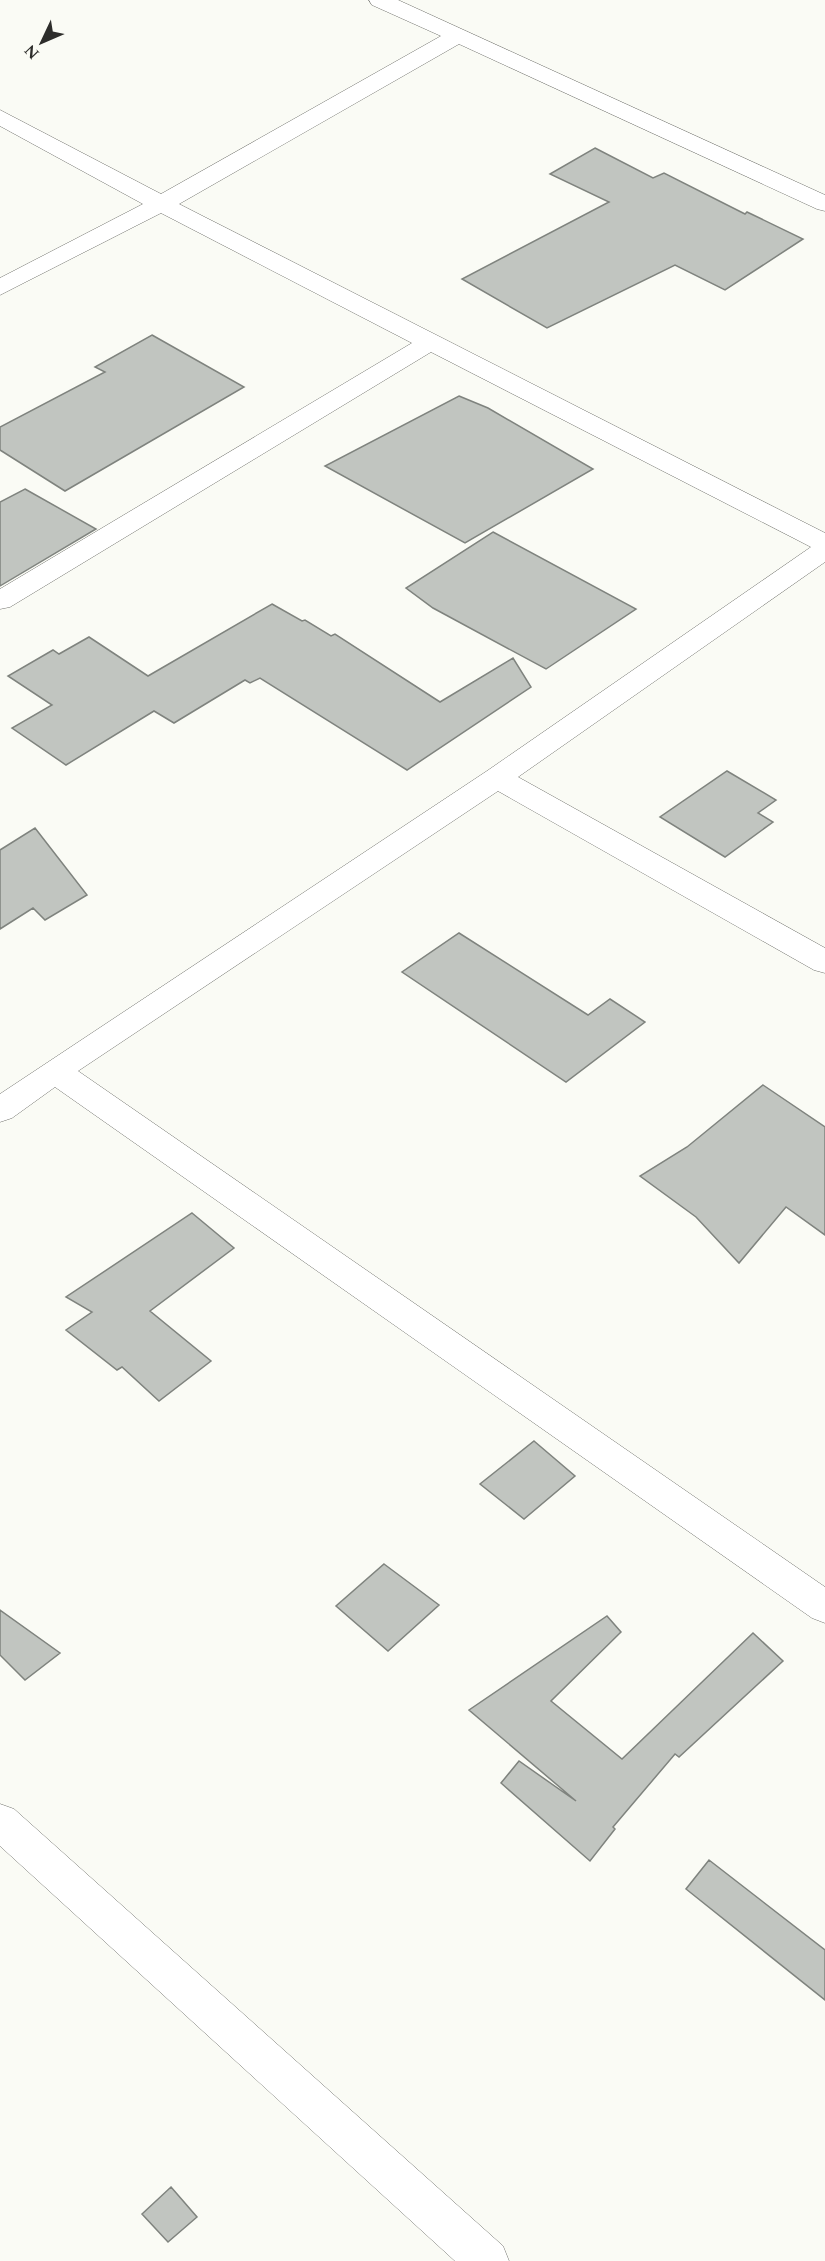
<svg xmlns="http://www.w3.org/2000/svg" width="825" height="2261" font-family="Spectral,serif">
	<rect width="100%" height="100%" fill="#fafbf5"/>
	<path fill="#c1c5c0" stroke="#7f837e" stroke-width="1.5" d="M 595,148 L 653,178 L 664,173 L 745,214 L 747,212 L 803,239 L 725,290 L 675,265 L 547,328 L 462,279 L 609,202 L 550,174 Z
		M 152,335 L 244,387 L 65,491 L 0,450 L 0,427 L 105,372 L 95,367 Z
		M 459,396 L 488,408 L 593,469 L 465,543 L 325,466 Z
		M 25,489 L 96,529 L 0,586 L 0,502 Z
		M 493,532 L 636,609 L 546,669 L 433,608 L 406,588 Z
		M 272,604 L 302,621 L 305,620 L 331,636 L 335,634 L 440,702 L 513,658 L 531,687 L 407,770 L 260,678 L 250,683 L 245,680 L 174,723 L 154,711 L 66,765 L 12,728 L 52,705 L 8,676 L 53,650 L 59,654 L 89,637 L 148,676 Z
		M 727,771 L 776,800 L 758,813 L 773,822 L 725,857 L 660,817 Z
		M 35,828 L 87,895 L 45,920 L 33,908 L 0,929 L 0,850 Z
		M 459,933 L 588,1015 L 610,999 L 645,1022 L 566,1082 L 402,972 Z
		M 763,1085 L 825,1127 L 825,1235 L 786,1207 L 739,1263 L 696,1217 L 640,1176 L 687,1147 Z
		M 192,1213 L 234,1248 L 150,1311 L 211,1361 L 159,1401 L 122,1367 L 117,1370 L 66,1330 L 92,1312 L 66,1297 Z
		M 534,1441 L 575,1476 L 524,1519 L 480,1484 Z
		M 384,1564 L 439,1605 L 388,1651 L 336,1606 Z
		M 0,1610 L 60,1653 L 25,1680 L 0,1655 Z
		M 607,1616 L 621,1632 L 551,1701 L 622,1759 L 753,1633 L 783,1661 L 679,1757 L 675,1754 L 613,1827 L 615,1829 L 590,1861 L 501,1783 L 519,1761 L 576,1801 L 469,1710 Z
		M 709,1860 L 825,1950 L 825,2000 L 686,1889 Z
		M 171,2187 L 197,2217 L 168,2242 L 142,2214 Z"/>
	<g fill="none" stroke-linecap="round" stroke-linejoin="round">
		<g stroke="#72736e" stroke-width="1">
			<path id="street" d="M 369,0 L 398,0 L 825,195 L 825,211 L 817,209 L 459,44 L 179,204 L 825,533 L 825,562 L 518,777 L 825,948 L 825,973 L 814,970 L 498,791 L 78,1071 L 825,1587 L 825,1623 L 812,1618 L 55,1087 L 12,1118 L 0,1122 L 0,1094 L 487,771 L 811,547 L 431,352 L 10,607 L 0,609 L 0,589 L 412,343 L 161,213 L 0,295 L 0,278 L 143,204 L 0,126 L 0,110 L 161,194 L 441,36 L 372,5 Z
				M 0,1804 L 14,1809 L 503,2246 L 509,2261 L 455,2261 L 0,1846 Z"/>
		</g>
		<use href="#street" fill="#fff" fill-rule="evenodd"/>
	</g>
	<g transform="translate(42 42) rotate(226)" stroke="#fafbf5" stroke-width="4.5" paint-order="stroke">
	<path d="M0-4.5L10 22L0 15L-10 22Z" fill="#2d2d2b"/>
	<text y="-9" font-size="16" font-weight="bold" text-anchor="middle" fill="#2d2d2b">N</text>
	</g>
</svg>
